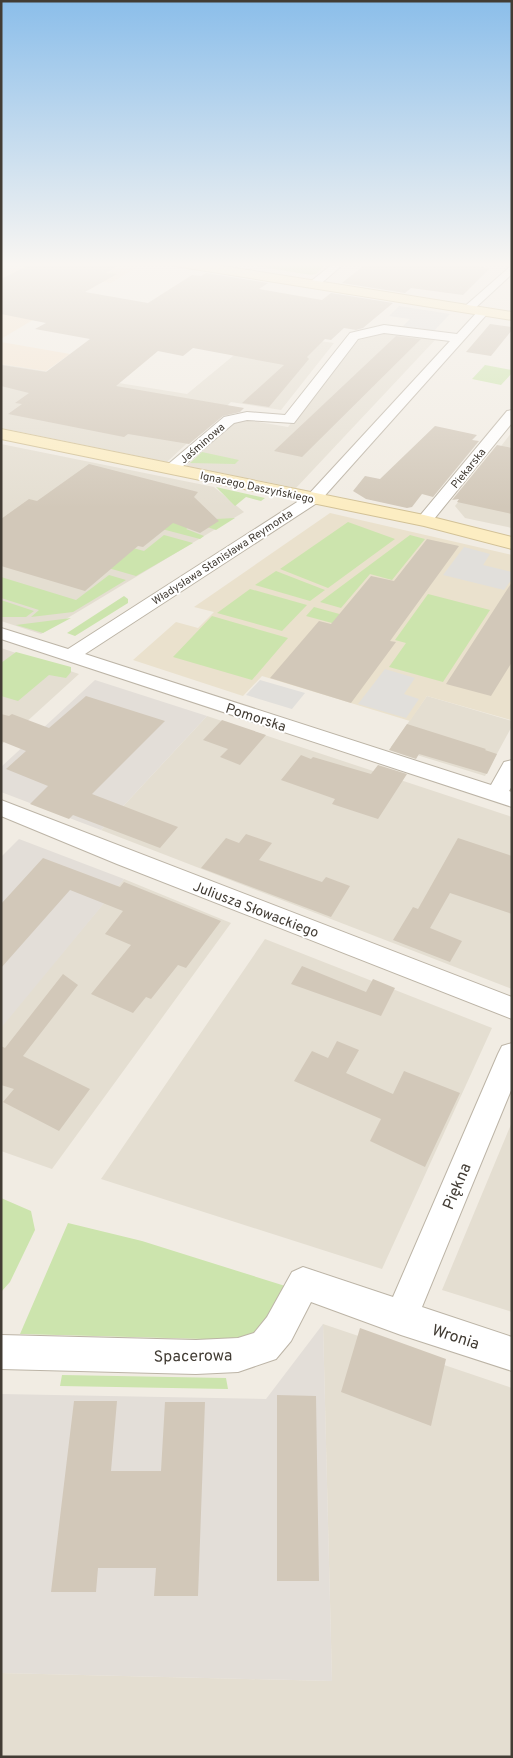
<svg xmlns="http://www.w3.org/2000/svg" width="513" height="1758" font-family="Overpass,sans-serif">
	<rect width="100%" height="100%" fill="#f1ece3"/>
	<path fill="#e4ded1" d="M 388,332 L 436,339 L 296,488 L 186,466 L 236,422 L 246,420 L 288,427 L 356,341 Z
		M 261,333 L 334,343 L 281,410 L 231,402 L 167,462 L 1,428 L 1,364 L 187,394 Z
		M 512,432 L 512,528 L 465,518 L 455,506 Z
		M 1,444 L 214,487 L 244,512 L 41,634 L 1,621 Z
		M 1,648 L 79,674 L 1,745 Z
		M 427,696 L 512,721 L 512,726 L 485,776 L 391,747 Z
		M 207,716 L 512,817 L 512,989 L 101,830 Z
		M 124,879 L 231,923 L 52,1169 L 1,1151 L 1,1026 Z
		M 265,939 L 492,1028 L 382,1269 L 101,1179 Z
		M 512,1122 L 512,1312 L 442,1290 Z
		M 323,1324 L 512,1388 L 512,1757 L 1,1757 L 1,1673 L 332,1681 Z"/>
	<path fill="#f3e3ce" d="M 1,262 L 145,262 L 111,283 L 98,281 L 1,339 Z
		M 1,342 L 70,354 L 46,371 L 1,364 Z"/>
	<path fill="#e3ded8" d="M 95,680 L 207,716 L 101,830 L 1,792 L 1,767 Z
		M 19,839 L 124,879 L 1,1028 L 1,857 Z
		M 323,1324 L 332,1681 L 1,1673 L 1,1394 L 266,1399 Z"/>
	<path fill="#eae1cd" d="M 330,513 L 512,555 L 511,720 L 427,696 L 410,721 L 262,676 L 243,696 L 133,660 L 176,622 L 198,628 L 214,612 L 194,607 Z"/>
	<path fill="#cce4ad" d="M 231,262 L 315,262 L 326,264 L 316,274 L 311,275 Z
		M 485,365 L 512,370 L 512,373 L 501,385 L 472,379 Z
		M 202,452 L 239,460 L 235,464 L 190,463 Z
		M 216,487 L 265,498 L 261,501 L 246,497 L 235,506 Z
		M 13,515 L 144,551 L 164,535 L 193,543 L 136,576 L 1,537 Z
		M 235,518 L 216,530 L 196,523 L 186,529 L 204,536 L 200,539 L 139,523 Z
		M 348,522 L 395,539 L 328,588 L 280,569 Z
		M 410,535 L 425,539 L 392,580 L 370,574 L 341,608 L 320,602 Z
		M 276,571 L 325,590 L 310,601 L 255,585 Z
		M 109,575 L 126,580 L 73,612 L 31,617 L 39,610 L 1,598 L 1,577 L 76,600 Z
		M 250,589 L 307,605 L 282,631 L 217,613 Z
		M 428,594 L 490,610 L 443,682 L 389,667 L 406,643 L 395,640 Z
		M 124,596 L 128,599 L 128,603 L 75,636 L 67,633 Z
		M 1,600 L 34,611 L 26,617 L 2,617 Z
		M 314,607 L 365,621 L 358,630 L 306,616 Z
		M 212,616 L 288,638 L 252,680 L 173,657 Z
		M 71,618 L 43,633 L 16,625 Z
		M 16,652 L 71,667 L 71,672 L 66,678 L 49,675 L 18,701 L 1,696 L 1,663 Z
		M 1,1198 L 31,1211 L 35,1230 L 10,1282 L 1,1292 Z
		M 68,1223 L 142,1241 L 298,1290 L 268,1329 L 241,1340 L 20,1334 Z
		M 62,1375 L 226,1378 L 228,1389 L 60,1386 Z"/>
	<path fill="#e1dfdb" d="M 399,306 L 450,314 L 433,332 L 402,327 L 410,319 L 389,316 Z
		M 464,547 L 490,554 L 483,565 L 512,572 L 512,579 L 504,590 L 443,575 Z
		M 385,669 L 415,678 L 404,694 L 419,699 L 406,718 L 358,704 Z
		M 260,680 L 305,693 L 292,709 L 246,695 Z"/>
	<path fill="#d2c8b9" d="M 35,262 L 125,262 L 106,273 L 117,274 L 85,292 L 148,303 L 192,275 L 201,276 L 206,273 L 268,283 L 259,289 L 322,300 L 331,293 L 393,303 L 363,328 L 356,330 L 344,328 L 331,340 L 325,339 L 307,357 L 309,359 L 269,407 L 242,403 L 284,365 L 193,348 L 183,356 L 158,351 L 116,386 L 244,408 L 240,412 L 223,416 L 189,444 L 128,434 L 124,437 L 8,414 L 22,404 L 15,403 L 29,393 L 1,386 L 1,365 L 46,372 L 90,339 L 35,329 L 46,323 L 1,314 L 1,279 Z
		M 368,262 L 447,262 L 490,268 L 463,295 L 411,288 L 405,293 L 342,283 Z
		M 490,324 L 512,327 L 512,330 L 491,356 L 466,352 Z
		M 396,336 L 421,339 L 302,457 L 274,451 Z
		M 435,426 L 477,435 L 472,440 L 479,441 L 433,497 L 422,494 L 412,507 L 407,508 L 366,499 L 353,491 L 365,476 L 380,479 Z
		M 497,445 L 512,448 L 512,514 L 457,502 L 459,499 L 452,500 Z
		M 89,464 L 198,492 L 194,497 L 219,521 L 200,533 L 173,523 L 143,547 L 138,546 L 85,591 L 1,566 L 1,519 L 29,499 L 37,501 Z
		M 427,539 L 459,546 L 390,641 L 396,642 L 351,703 L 270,678 L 319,621 L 331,624 L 371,576 L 394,581 Z
		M 512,582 L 512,662 L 491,696 L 446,684 Z
		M 86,696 L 165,721 L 92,794 L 178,827 L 160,848 L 73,815 L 69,819 L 30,804 L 48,786 L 6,769 L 26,751 L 1,741 L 1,714 L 9,716 L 12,714 L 49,728 Z
		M 222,720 L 266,735 L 240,765 L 220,757 L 228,749 L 203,740 Z
		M 407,724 L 486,749 L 485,750 L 497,754 L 487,774 L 419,754 L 416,759 L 389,750 Z
		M 301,755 L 311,759 L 313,757 L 371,774 L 378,765 L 407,774 L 378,819 L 332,804 L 335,799 L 281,780 Z
		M 246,834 L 272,843 L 259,860 L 322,882 L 326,877 L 350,886 L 331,917 L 201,868 L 226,838 L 239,843 Z
		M 458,838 L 512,856 L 512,914 L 450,893 L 430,928 L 462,941 L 450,962 L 393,940 L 413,907 L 418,909 Z
		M 43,858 L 120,887 L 124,882 L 221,921 L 186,968 L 178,965 L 151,999 L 146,997 L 133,1013 L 91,994 L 131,945 L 105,934 L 123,911 L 70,890 L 1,968 L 1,904 Z
		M 302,966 L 366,992 L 373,979 L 395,988 L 381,1016 L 291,984 Z
		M 63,974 L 78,985 L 23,1056 L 90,1089 L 59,1131 L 3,1102 L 14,1089 L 1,1085 L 1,1046 L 5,1048 Z
		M 337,1041 L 359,1050 L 346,1073 L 393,1094 L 404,1071 L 460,1093 L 425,1167 L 370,1141 L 381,1119 L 294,1081 L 312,1051 L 328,1058 Z
		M 360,1328 L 446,1359 L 431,1426 L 341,1392 Z
		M 277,1395 L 316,1396 L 319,1581 L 277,1581 Z
		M 74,1401 L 117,1401 L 111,1471 L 161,1471 L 165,1402 L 205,1402 L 198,1596 L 154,1596 L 156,1568 L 98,1568 L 96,1592 L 51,1592 Z"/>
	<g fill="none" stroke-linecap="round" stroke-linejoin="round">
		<g stroke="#bcb4a6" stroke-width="2">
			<path id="street" d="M 335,262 L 346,262 L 318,286 L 310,286 L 310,282 Z
				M 512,265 L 512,274 L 472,311 L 464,311 L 464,307 Z
				M 484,308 L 490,311 L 488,313 L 320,501 L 85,654 L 491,785 L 504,762 L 512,760 L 512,786 L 509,791 L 512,792 L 512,807 L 1,639 L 1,628 L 68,649 L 308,495 L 450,341 L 384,333 L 358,339 L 294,423 L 247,420 L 234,423 L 176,472 L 166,472 L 164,469 L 166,466 L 224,417 L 247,412 L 285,415 L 350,333 L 384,325 L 457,334 L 480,309 Z
				M 512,410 L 512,423 L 430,524 L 418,524 L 416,521 L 418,518 L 507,411 Z
				M 1,800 L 512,997 L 512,1019 L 117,864 L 1,816 Z
				M 512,1043 L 512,1088 L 422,1307 L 512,1337 L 512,1371 L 401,1335 L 311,1302 L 291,1341 L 276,1359 L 238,1372 L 196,1374 L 1,1369 L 1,1335 L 196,1340 L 238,1338 L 254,1333 L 267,1317 L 292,1272 L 303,1267 L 393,1297 L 498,1054 L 502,1046 Z"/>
		</g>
		<g stroke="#d2c196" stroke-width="2">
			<path id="secondary" d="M 169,262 L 198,262 L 512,312 L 512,320 L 175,266 Z
				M 1,429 L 424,515 L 512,537 L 512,549 L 424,526 L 1,439 Z"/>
		</g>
		<use href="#street" fill="#fff" fill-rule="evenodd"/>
		<use href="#secondary" fill="#fcedc2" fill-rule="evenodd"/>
	</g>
	<linearGradient id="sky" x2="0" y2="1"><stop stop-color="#8bbeea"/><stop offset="0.52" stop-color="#f9f6f2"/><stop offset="1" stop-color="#f9f6f2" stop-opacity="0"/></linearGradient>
	<rect width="513" height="508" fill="url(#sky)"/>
	<g text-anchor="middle" stroke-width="4" stroke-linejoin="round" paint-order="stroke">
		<g font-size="11" fill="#423c34" stroke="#fff">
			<text transform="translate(202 443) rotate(-41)" y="4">Jaśminowa</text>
			<text transform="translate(468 468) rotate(-51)" y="4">Piekarska</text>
			<text transform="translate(257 487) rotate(12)" y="4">Ignacego Daszyńskiego</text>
			<text transform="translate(222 557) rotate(-33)" y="4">Władysława Stanisława Reymonta</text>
		</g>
		<g font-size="14" fill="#423c34" stroke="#fff">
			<text transform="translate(256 717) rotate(18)" y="5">Pomorska</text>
			<text transform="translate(256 909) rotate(21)" y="5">Juliusza Słowackiego</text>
		</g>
		<g font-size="16" fill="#423c34" stroke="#fff">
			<text transform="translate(456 1186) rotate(-67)" y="6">Piękna</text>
			<text transform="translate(456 1336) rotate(18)" y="6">Wronia</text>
			<text transform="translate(193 1355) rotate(-1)" y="6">Spacerowa</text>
		</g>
	</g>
	<rect width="513" height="1758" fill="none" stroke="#423c34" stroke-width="5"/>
</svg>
